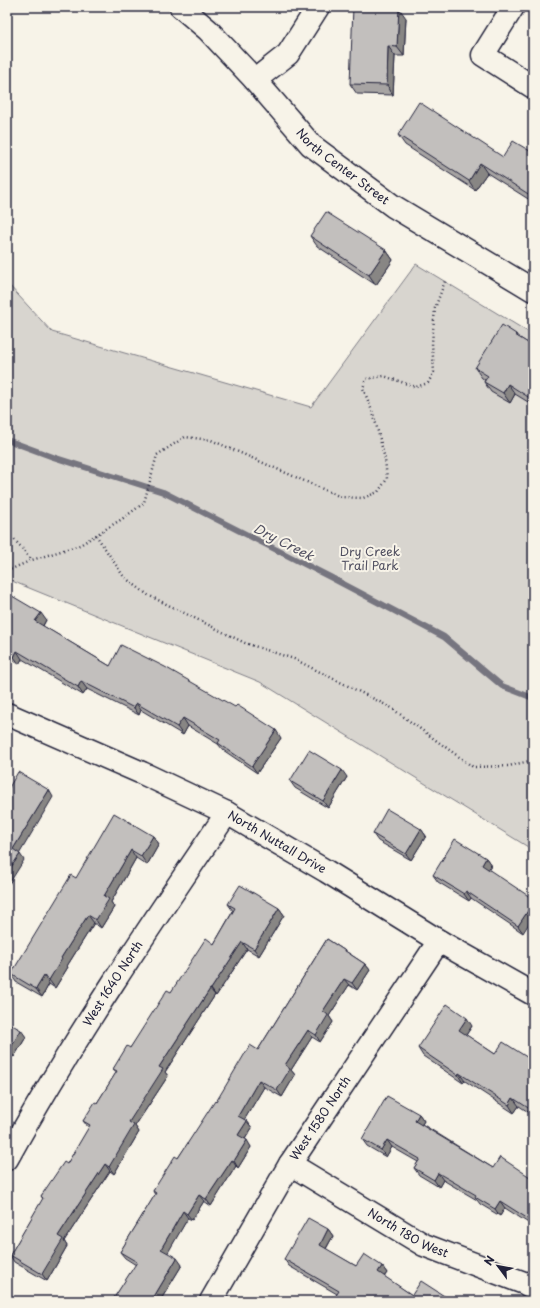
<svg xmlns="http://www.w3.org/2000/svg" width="540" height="1308" font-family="'Playpen Sans',sans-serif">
	<rect width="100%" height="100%" fill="#f7f3e8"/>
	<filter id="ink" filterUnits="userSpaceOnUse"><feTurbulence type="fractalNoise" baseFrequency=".025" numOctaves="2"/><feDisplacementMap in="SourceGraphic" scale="8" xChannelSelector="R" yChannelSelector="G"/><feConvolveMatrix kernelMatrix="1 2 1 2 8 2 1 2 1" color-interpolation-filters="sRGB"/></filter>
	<g filter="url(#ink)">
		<path fill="#d8d5cf" stroke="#7d7c85" d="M 416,264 L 533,335 L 533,850 L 260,682 L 7,579 L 7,283 L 52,332 L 311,407 Z"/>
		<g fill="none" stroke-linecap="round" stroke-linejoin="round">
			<path stroke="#76747f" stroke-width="6" d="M 7,440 L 53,457 L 163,492 L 330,577 L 444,637 L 502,686 L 533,698"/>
			<g stroke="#22223b" stroke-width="25">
				<g id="minor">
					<path id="s1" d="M 181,7 L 208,30 L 255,80 L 311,145 L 393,206 L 533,290"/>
					<path d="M 513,7 L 483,55 L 533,87"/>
					<path d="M 255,80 L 288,54 L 318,7"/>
					<path id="s2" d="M 7,714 L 142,773 L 227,813 L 326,871 L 439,941 L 533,994"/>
					<path id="s3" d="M 7,1159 C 73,1039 150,926 227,813"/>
					<path id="s4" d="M 290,1164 L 424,1245 L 524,1283 L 533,1288"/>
					<path id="s5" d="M 211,1301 L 290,1164 L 439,941"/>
				</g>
			</g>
			<path stroke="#22223b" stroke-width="2.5" stroke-dasharray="1 3" stroke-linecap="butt" d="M 96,535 L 124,577 L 148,595 L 245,643 L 294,659 L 390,707 L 473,767 L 509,766 L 533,760
				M 7,536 L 14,539 L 32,560
				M 7,571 L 32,560 L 80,545 L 122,519 L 144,503 L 157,455 L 185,437 L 211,440 L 341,497 L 363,498 L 378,492 L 387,479 L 385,459 L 374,416 L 363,388 L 366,379 L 384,376 L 416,387 L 428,383 L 434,372 L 432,343 L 435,308 L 445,281"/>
			<use href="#minor" stroke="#f7f3e8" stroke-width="22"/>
		</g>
		<path fill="#a7a4a3" stroke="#22223b" d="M 406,18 L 404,56 L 395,56 L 393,95 L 357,94 L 350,84 Z
			M 398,135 L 503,157 L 530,151 L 533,146 L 533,202 L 487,173 L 475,190 L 405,145 Z
			M 310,236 L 386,250 L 393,260 L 376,285 L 317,246 Z
			M 516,334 L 518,337 L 533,346 L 533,405 L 515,394 L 510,403 L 491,392 L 484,382 L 485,380 L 482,378 L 475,368 Z
			M 7,593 L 46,620 L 43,626 L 110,666 L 281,738 L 257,773 L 223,750 L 218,744 L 188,726 L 183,735 L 141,710 L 139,715 L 87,689 L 83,695 L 22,659 L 19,664 L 7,657 Z
			M 347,777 L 328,808 L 295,788 L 290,781 Z
			M 421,829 L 426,836 L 411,860 L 378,841 L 373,834 Z
			M 153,836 L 159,844 L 147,865 L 136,858 L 111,902 L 114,907 L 101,928 L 94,923 L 67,966 L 68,967 L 55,988 L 49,984 L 42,997 L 16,982 L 11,974 L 76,878 Z
			M 486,858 L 491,865 L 488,869 L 523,933 L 471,898 L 469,901 L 438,882 L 433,875 Z
			M 228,904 L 279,908 L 284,915 L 259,956 L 247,949 L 216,996 L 215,995 L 165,1072 L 168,1076 L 135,1126 L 139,1132 L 114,1174 L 110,1171 L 64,1241 L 67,1246 L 47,1281 L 14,1262 L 10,1255 L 43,1199 L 41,1196 L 67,1164 L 89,1128 L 83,1121 L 97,1103 L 116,1073 L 113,1069 L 130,1048 L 171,992 L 214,944 L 233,911 Z
			M 327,939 L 365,964 L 370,970 L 357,990 L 349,985 L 329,1016 L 333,1022 L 320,1042 L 312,1037 L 291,1070 L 295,1075 L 282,1097 L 264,1087 L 244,1120 L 247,1121 L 252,1128 L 245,1139 L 251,1147 L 238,1168 L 236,1166 L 211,1206 L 204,1201 L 192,1220 L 188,1218 L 167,1253 L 182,1265 L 160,1301 L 112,1301 L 136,1265 L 125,1258 L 120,1252 L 155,1195 L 153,1191 L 178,1158 L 216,1102 L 258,1050 Z
			M 7,1022 L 26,1037 L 14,1057 L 7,1053 Z
			M 472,1026 L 466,1035 L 495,1054 L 533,1061 L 533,1115 L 519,1106 L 514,1113 L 465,1081 L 463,1083 L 423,1056 L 418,1048 Z
			M 419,1114 L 424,1121 L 422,1124 L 493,1168 L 533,1179 L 533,1226 L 505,1208 L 500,1216 L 480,1204 L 477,1200 L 443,1180 L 439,1187 L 419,1175 L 414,1168 L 418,1162 L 392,1147 L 386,1157 L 367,1146 L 362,1139 Z
			M 328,1229 L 333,1236 L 326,1249 L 356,1266 L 382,1266 L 387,1273 L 384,1277 L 412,1295 L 452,1301 L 338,1301 L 335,1297 L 337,1294 L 289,1266 L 284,1259 Z"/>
		<path fill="#888684" stroke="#22223b" d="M 399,8 L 406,18 L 404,56 L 397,47 Z
			M 388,46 L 395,56 L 393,95 L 387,85 Z
			M 480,163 L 487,173 L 475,190 L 469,181 Z
			M 386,250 L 393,260 L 376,285 L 369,275 Z
			M 508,384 L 515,394 L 510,403 L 503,393 Z
			M 41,613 L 46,620 L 41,629 L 35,621 Z
			M 17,651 L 22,659 L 19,664 L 14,657 Z
			M 81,681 L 87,689 L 83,695 L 78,687 Z
			M 136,703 L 141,710 L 139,715 L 134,708 Z
			M 183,718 L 188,726 L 183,735 L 177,727 Z
			M 276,730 L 281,738 L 257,773 L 252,766 Z
			M 342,770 L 347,777 L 328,808 L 323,801 Z
			M 49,790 L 53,797 L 18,856 L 13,849 Z
			M 421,829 L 426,836 L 411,860 L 406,854 Z
			M 153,836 L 159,844 L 147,865 L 141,856 Z
			M 131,850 L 136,858 L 111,902 L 114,907 L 101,928 L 96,920 L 104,896 Z
			M 20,854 L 24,860 L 7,887 L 7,873 Z
			M 486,858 L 491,865 L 487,872 L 482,865 Z
			M 466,891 L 471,898 L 469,901 L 464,894 Z
			M 533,903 L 533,917 L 523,933 L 518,926 Z
			M 279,908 L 284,915 L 259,956 L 254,949 Z
			M 88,915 L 94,923 L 67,966 L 68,967 L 55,988 L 49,980 L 61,958 Z
			M 242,942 L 247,949 L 216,996 L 211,989 Z
			M 365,964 L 370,970 L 357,990 L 352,983 Z
			M 44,976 L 49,984 L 42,997 L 36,989 Z
			M 344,979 L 349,985 L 329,1016 L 333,1022 L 320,1042 L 316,1035 L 323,1011 Z
			M 210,989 L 215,995 L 165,1072 L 168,1076 L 135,1126 L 139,1132 L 114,1174 L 109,1167 L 129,1122 L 159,1067 Z
			M 467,1018 L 472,1026 L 464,1038 L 459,1030 Z
			M 21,1030 L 26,1037 L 14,1057 L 9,1050 Z
			M 308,1030 L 312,1037 L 291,1070 L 295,1075 L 282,1097 L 277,1090 L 285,1065 Z
			M 459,1073 L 465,1081 L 463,1083 L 458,1075 Z
			M 259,1080 L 264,1087 L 243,1122 L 238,1116 Z
			M 513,1098 L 519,1106 L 514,1113 L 509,1105 Z
			M 419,1114 L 424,1121 L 420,1127 L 415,1121 Z
			M 247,1121 L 252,1128 L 243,1142 L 238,1135 Z
			M 247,1140 L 251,1147 L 238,1168 L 234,1161 Z
			M 387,1140 L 392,1147 L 386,1157 L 381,1150 Z
			M 232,1160 L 236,1166 L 211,1206 L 206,1199 Z
			M 105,1164 L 110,1171 L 64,1241 L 67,1246 L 47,1281 L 42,1274 L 58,1236 Z
			M 438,1173 L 443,1180 L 439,1187 L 434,1180 Z
			M 199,1195 L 204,1201 L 192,1220 L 187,1214 Z
			M 500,1201 L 505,1208 L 500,1216 L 495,1209 Z
			M 183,1211 L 188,1218 L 166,1256 L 161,1249 Z
			M 328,1229 L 333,1236 L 324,1252 L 320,1245 Z
			M 177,1258 L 182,1265 L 160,1301 L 153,1301 L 152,1300 Z
			M 382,1266 L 387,1273 L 382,1279 L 378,1272 Z"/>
		<path fill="#c2bfbd" stroke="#22223b" d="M 353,7 L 399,8 L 397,47 L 388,46 L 387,85 L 350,84 Z
			M 419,102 L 503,157 L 513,141 L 530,151 L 533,146 L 533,197 L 480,163 L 469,181 L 398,135 Z
			M 326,212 L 386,250 L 369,275 L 310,236 Z
			M 502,325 L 516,334 L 515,335 L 533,346 L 533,400 L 508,384 L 503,393 L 484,382 L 488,376 L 475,368 Z
			M 7,593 L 41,613 L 35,621 L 110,666 L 121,645 L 165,667 L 235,707 L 237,705 L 276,730 L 252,766 L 218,743 L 220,740 L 183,718 L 177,727 L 136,703 L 134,708 L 81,681 L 78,687 L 17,651 L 14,657 L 7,653 Z
			M 309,750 L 342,770 L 323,801 L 290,781 Z
			M 18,772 L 49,790 L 13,849 L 20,854 L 7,873 L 7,791 Z
			M 387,809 L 421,829 L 406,854 L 373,834 Z
			M 114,813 L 153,836 L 141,856 L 131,850 L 104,896 L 109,899 L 96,920 L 88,915 L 61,958 L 62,959 L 49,980 L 44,976 L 36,989 L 11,974 L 71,875 L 76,878 Z
			M 455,839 L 486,858 L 482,865 L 533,899 L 533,903 L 518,926 L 466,891 L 464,894 L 433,875 Z
			M 240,885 L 279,908 L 254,949 L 242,942 L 211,989 L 210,989 L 159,1067 L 163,1069 L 129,1122 L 134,1125 L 109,1167 L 105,1164 L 58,1236 L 63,1239 L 42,1274 L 10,1255 L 43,1198 L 41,1196 L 64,1162 L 67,1164 L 90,1125 L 83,1121 L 95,1102 L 97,1103 L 117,1071 L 113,1069 L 127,1046 L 130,1048 L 167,990 L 171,992 L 206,938 L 214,944 L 235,908 L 228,904 Z
			M 327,939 L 365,964 L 352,983 L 344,979 L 323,1011 L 328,1015 L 316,1035 L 308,1030 L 285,1065 L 290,1069 L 277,1090 L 259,1080 L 238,1116 L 247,1121 L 238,1135 L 247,1140 L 234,1161 L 232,1160 L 206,1199 L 199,1195 L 187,1214 L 183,1211 L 161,1249 L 177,1258 L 152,1300 L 154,1301 L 112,1301 L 137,1262 L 120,1252 L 156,1193 L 153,1191 L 175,1156 L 178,1158 L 215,1101 L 216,1102 L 250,1045 L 258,1050 Z
			M 447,1004 L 467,1018 L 459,1030 L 495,1054 L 503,1042 L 533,1061 L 533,1111 L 513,1098 L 509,1105 L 459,1073 L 458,1075 L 418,1048 Z
			M 7,1022 L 21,1030 L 9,1050 L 7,1049 Z
			M 387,1096 L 419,1114 L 415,1121 L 493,1168 L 500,1157 L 533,1179 L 533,1222 L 500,1201 L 495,1209 L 475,1197 L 476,1195 L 438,1173 L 434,1180 L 414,1168 L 420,1159 L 387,1140 L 381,1150 L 362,1139 Z
			M 308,1218 L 328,1229 L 320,1245 L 356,1266 L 364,1254 L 382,1266 L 378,1272 L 412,1295 L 421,1281 L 452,1301 L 341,1301 L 335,1297 L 339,1291 L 284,1259 Z"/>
	</g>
	<g text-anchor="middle" stroke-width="4" stroke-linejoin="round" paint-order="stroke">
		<g font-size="12" fill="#22223b" stroke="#f7f3e8">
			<text dy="4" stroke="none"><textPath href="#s1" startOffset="228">North Center Street</textPath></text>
			<text dy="4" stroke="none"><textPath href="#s2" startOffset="299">North Nuttall Drive</textPath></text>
			<text dy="4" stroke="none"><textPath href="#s3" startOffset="205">West 1640 North</textPath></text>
			<text dy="4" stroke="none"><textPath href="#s5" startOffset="213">West 1580 North</textPath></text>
			<text dy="4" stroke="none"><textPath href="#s4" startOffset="137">North 180 West</textPath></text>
		</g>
		<g font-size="12" fill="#504f60" stroke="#f7f3e8">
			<text x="370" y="556">Dry Creek<tspan x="370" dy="14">Trail Park</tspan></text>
		</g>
		<g font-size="13" font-style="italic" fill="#535263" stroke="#f7f3e8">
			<text transform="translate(284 542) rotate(27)" y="5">Dry Creek</text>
		</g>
	</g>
	<rect width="540" height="1308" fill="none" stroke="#f7f3e8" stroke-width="24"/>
	<rect x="12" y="12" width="516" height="1284" fill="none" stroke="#22223b" stroke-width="1.5" filter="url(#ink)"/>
	<g transform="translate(498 1266) rotate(302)" stroke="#f7f3e8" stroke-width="3" paint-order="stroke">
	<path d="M0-3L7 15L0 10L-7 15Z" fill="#22223b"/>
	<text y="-6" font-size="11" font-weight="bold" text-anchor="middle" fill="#22223b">N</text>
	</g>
</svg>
